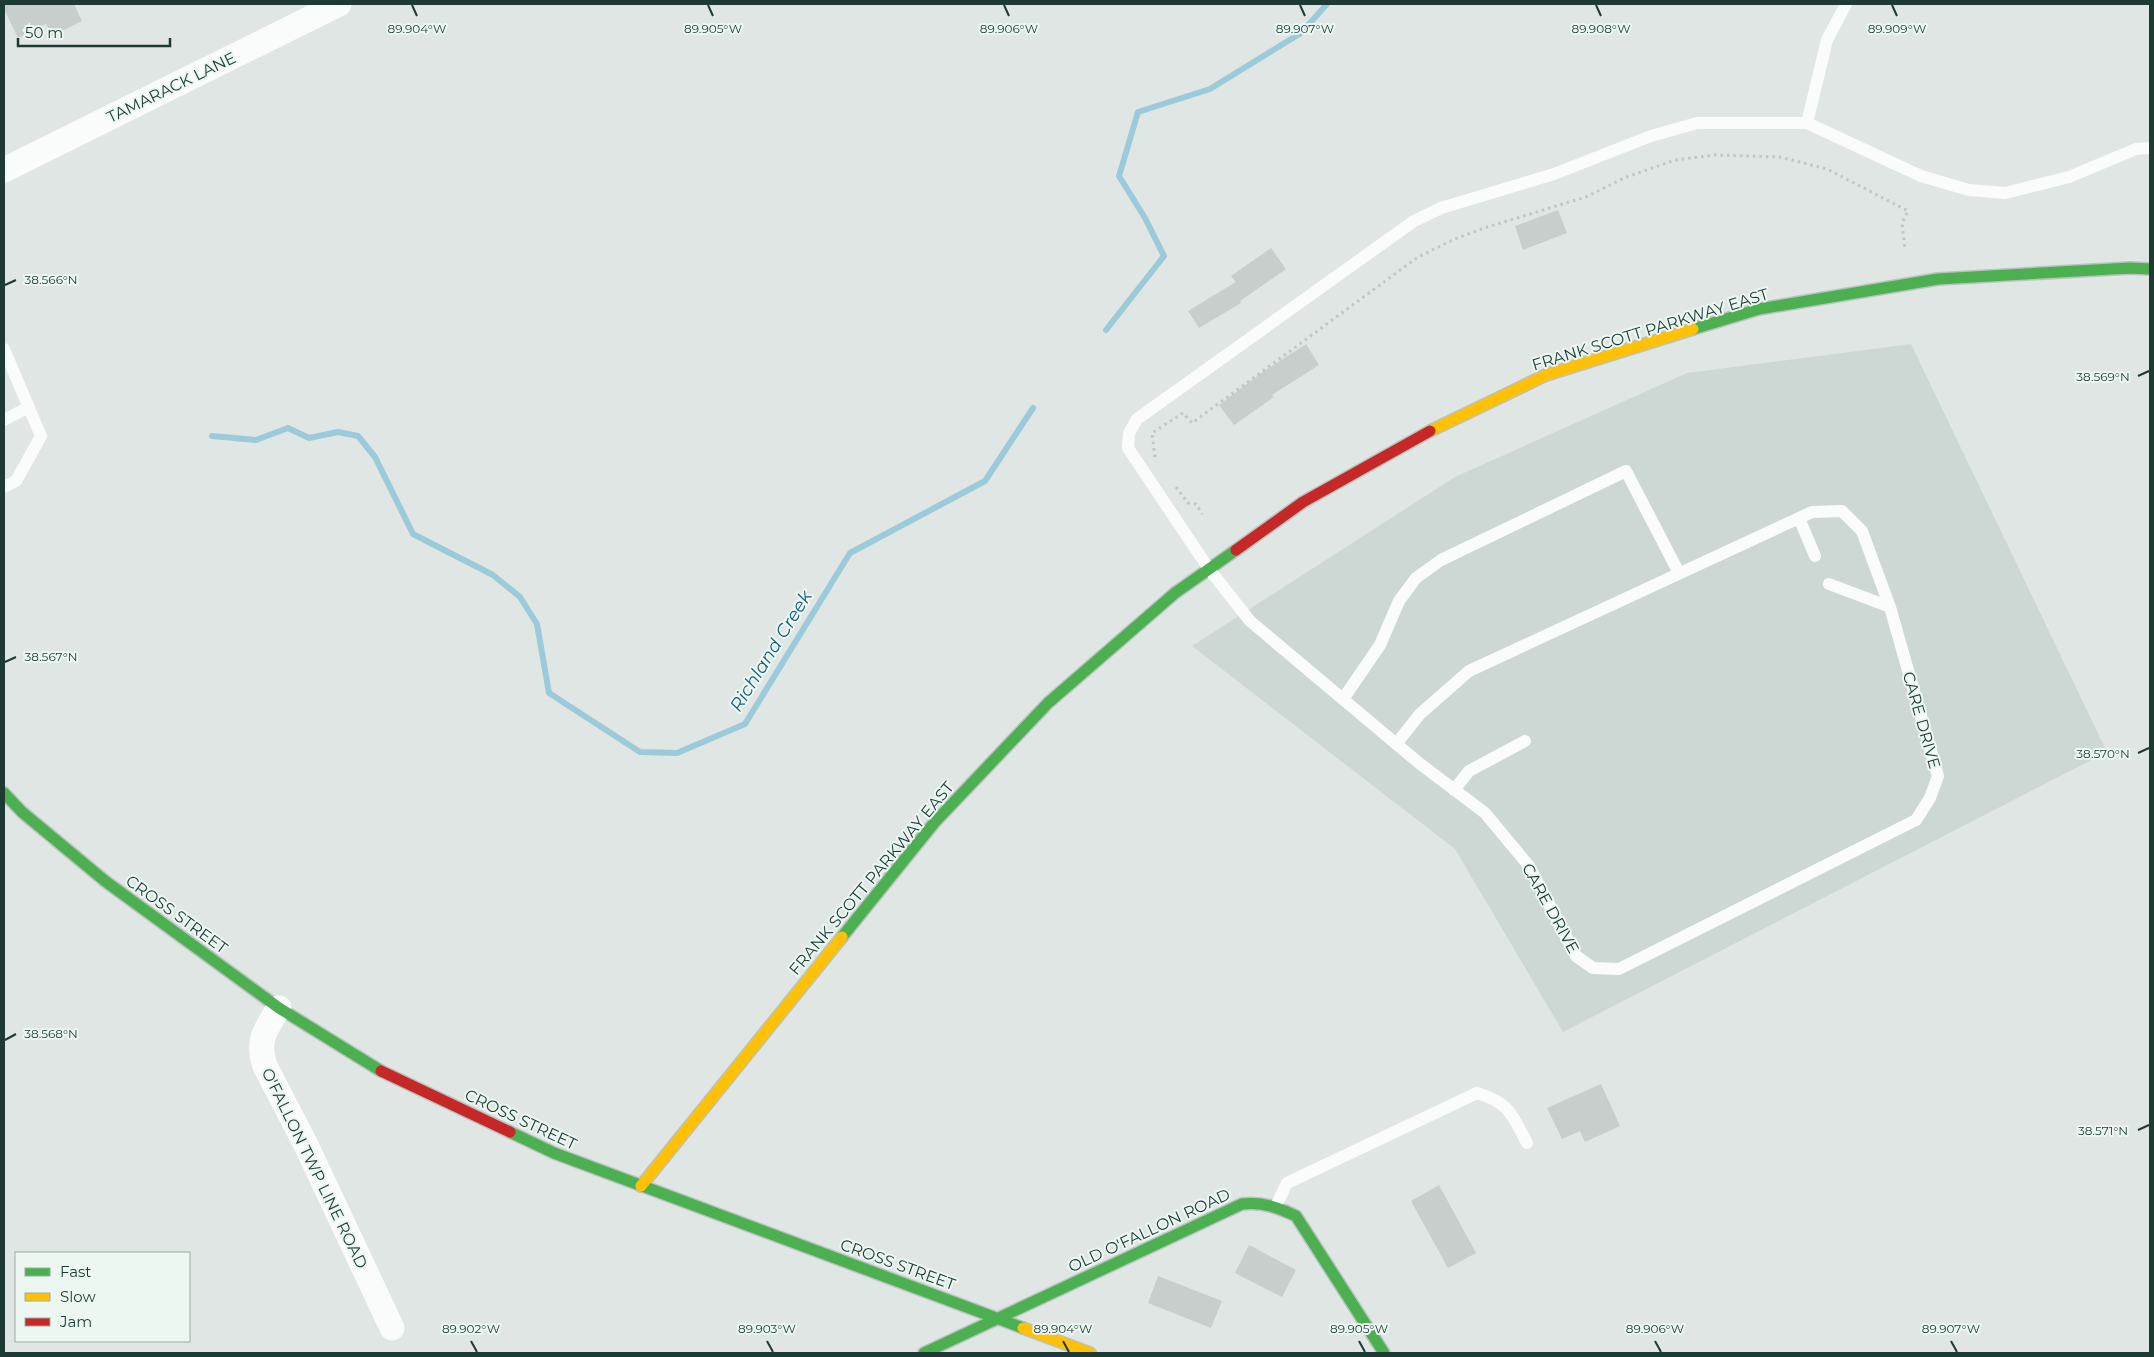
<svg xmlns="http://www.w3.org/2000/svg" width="2154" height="1357" font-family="Montserrat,sans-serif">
	<rect width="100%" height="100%" fill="#e0e6e4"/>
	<path fill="#cdd8d4" d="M 1911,344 L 2107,752 L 1563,1032 L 1455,849 L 1192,646 L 1455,477 L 1687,373 Z"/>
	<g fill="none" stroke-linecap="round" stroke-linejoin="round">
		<path stroke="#9bcada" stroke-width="6" d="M 1106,330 L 1164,256 L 1145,218 L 1119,176 L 1138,112 L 1210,89 L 1301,33 L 1327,4
			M 212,436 L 256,440 L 288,428 L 309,438 L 338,432 L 358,436 L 375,457 L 413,534 L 493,575 L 520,597 L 537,624 L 549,693 L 640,752 L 677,753 L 745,724 L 850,553 L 985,481 L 1033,408"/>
	</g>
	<path fill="#c7cecb" d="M 4,4 L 74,4 L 82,21 L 52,36 L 46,24 L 18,38 L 4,9 Z
		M 1558,210 L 1567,233 L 1523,250 L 1515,226 Z
		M 1271,248 L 1286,269 L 1240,301 L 1241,303 L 1199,328 L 1188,311 L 1236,282 L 1231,276 Z
		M 1306,344 L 1319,365 L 1272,395 L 1274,397 L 1234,425 L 1219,405 L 1264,371 Z
		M 1601,1084 L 1620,1126 L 1585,1142 L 1580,1131 L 1562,1139 L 1547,1108 Z
		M 1439,1185 L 1476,1253 L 1448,1268 L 1411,1201 Z
		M 1249,1245 L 1296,1270 L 1282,1297 L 1235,1273 Z
		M 1158,1276 L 1222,1301 L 1211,1328 L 1148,1303 Z"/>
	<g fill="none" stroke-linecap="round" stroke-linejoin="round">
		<g stroke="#b8c3c0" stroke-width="14">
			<path id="fast" d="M 1693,329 L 1759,309 L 1938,279 L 2130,268 L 2150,269
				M 4,793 L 22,812 L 105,881 L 279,1008 L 381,1071
				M 842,937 L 934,823 L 1048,703 L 1175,593 L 1236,550
				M 510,1132 L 554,1153 L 1023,1328
				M 924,1353 L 1242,1204 C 1263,1202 1277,1207 1296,1216 L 1384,1353"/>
		</g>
		<g stroke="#b8c3c0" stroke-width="14">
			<path id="slow" d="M 1430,431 L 1546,375 L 1693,329
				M 641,1186 L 842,937
				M 1023,1328 L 1090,1353"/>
		</g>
		<g stroke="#b8c3c0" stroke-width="14">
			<path id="jam" d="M 1236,550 L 1303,502 L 1430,431
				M 381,1071 L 510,1132"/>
		</g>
		<path stroke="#bdc7c5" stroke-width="3" stroke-dasharray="2.5 4" stroke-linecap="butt" d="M 1155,457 L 1152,433 L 1183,413 L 1192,423 L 1418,257 L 1455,239 L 1484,228 L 1586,197 L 1624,178 L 1675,160 L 1715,155 L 1780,157 L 1827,169 L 1908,211 L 1902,223 L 1905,249
			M 1176,487 L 1188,503 L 1196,504 L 1202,514"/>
		<path stroke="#fafbfb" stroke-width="12" d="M 1807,123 L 1827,40 L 1846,4
			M 4,349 L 41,436 L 16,481 L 4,487
			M 4,420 L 29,407
			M 1799,518 L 1815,556
			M 1829,584 L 1890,607
			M 1343,699 L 1380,645 L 1399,601 L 1416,578 L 1441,560 L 1626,471 L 1679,573
			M 1396,744 L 1420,714 L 1469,671 L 1812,512 L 1842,511 L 1862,531 L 1890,607 L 1938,776 L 1930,798 L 1916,820 L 1619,969 L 1593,968 L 1576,956 L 1529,866 L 1485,813 L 1419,763 L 1250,621 L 1209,569 L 1128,448 L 1129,433 L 1137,419 L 1414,221 L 1441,208 L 1554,174 L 1651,136 L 1697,123 L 1807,123 L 1921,176 L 1969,190 L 2005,193 L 2069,177 L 2136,149 L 2150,148
			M 1454,790 L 1469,771 L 1525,741
			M 1276,1206 L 1287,1183 L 1477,1093 C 1510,1103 1512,1115 1527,1143"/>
		<path stroke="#fafbfb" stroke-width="25" d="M 4,170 L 339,4
			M 279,1008 C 266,1029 256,1040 265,1066 L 306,1145 L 392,1328"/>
		<use href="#fast" stroke="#4caf50" stroke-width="11"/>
		<use href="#slow" stroke="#ffc107" stroke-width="11"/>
		<use href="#jam" stroke="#c62828" stroke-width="11"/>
	</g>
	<path fill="none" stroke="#1d3a35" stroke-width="2" d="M 412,5 L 417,16M 708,5 L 713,16M 1004,5 L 1009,16M 1300,5 L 1305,16M 1596,5 L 1601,16M 1892,5 L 1897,16M 5,285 L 16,280M 2138,376 L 2149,371M 5,662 L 16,657M 2138,753 L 2149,748M 5,1040 L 16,1034M 2138,1130 L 2149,1125M 471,1341 L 477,1352M 767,1341 L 773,1352M 1063,1341 L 1069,1352M 1359,1341 L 1365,1352M 1655,1341 L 1661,1352M 1951,1341 L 1957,1352"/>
	<g text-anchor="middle" stroke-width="4" stroke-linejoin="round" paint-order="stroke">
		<g font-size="16" fill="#1d3a35" stroke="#ecf7f2">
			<text transform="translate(171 87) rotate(-26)" y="6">TAMARACK LANE</text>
			<text transform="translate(1650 329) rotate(-17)" y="6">FRANK SCOTT PARKWAY EAST</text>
			<text transform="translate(1922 720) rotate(74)" y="6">CARE DRIVE</text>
			<text transform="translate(871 878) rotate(-50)" y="6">FRANK SCOTT PARKWAY EAST</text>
			<text transform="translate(1551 908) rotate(61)" y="6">CARE DRIVE</text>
			<text transform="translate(177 914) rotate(36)" y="6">CROSS STREET</text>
			<text transform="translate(521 1119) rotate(25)" y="6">CROSS STREET</text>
			<text transform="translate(315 1168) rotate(64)" y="6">O'FALLON TWP LINE ROAD</text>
			<text transform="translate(1149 1230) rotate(-25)" y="6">OLD O'FALLON ROAD</text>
			<text transform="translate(898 1264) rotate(20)" y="6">CROSS STREET</text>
		</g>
		<g font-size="18" font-style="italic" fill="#135d7a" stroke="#ecf7f2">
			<text transform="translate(771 651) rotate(-58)" y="6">Richland Creek</text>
		</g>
	</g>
	<g font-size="12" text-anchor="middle" fill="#1d3a35" stroke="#ecf7f2" stroke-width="4" stroke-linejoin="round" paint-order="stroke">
		<text x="417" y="33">89.904°W</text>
		<text x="713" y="33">89.905°W</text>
		<text x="1009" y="33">89.906°W</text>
		<text x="1305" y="33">89.907°W</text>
		<text x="1897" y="33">89.909°W</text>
		<text x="1601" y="33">89.908°W</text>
		<text x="51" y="284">38.566°N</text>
		<text x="2103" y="381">38.569°N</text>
		<text x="51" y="661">38.567°N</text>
		<text x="2103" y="758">38.570°N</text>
		<text x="51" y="1038">38.568°N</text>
		<text x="2103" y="1135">38.571°N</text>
		<text x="471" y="1333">89.902°W</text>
		<text x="767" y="1333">89.903°W</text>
		<text x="1063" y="1333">89.904°W</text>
		<text x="1359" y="1333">89.905°W</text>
		<text x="1655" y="1333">89.906°W</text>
		<text x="1951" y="1333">89.907°W</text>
	</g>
	<rect width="2154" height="1357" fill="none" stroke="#1d3a35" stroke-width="10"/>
	<rect x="15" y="1252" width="175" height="90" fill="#ecf7f2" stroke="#99aba6"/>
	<rect x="25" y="1268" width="25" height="8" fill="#4caf50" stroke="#99aba6"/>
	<text x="60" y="1277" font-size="15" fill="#1d3a35">Fast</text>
	<rect x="25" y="1293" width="25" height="8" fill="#ffc107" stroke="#99aba6"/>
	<text x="60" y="1302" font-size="15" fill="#1d3a35">Slow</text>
	<rect x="25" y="1318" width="25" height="8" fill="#c62828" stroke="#99aba6"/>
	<text x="60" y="1327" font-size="15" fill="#1d3a35">Jam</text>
	<path d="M18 38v8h152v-8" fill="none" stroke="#1d3a35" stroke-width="2.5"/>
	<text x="25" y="38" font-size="15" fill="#1d3a35" stroke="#ecf7f2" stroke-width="4" paint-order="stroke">50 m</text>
</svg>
